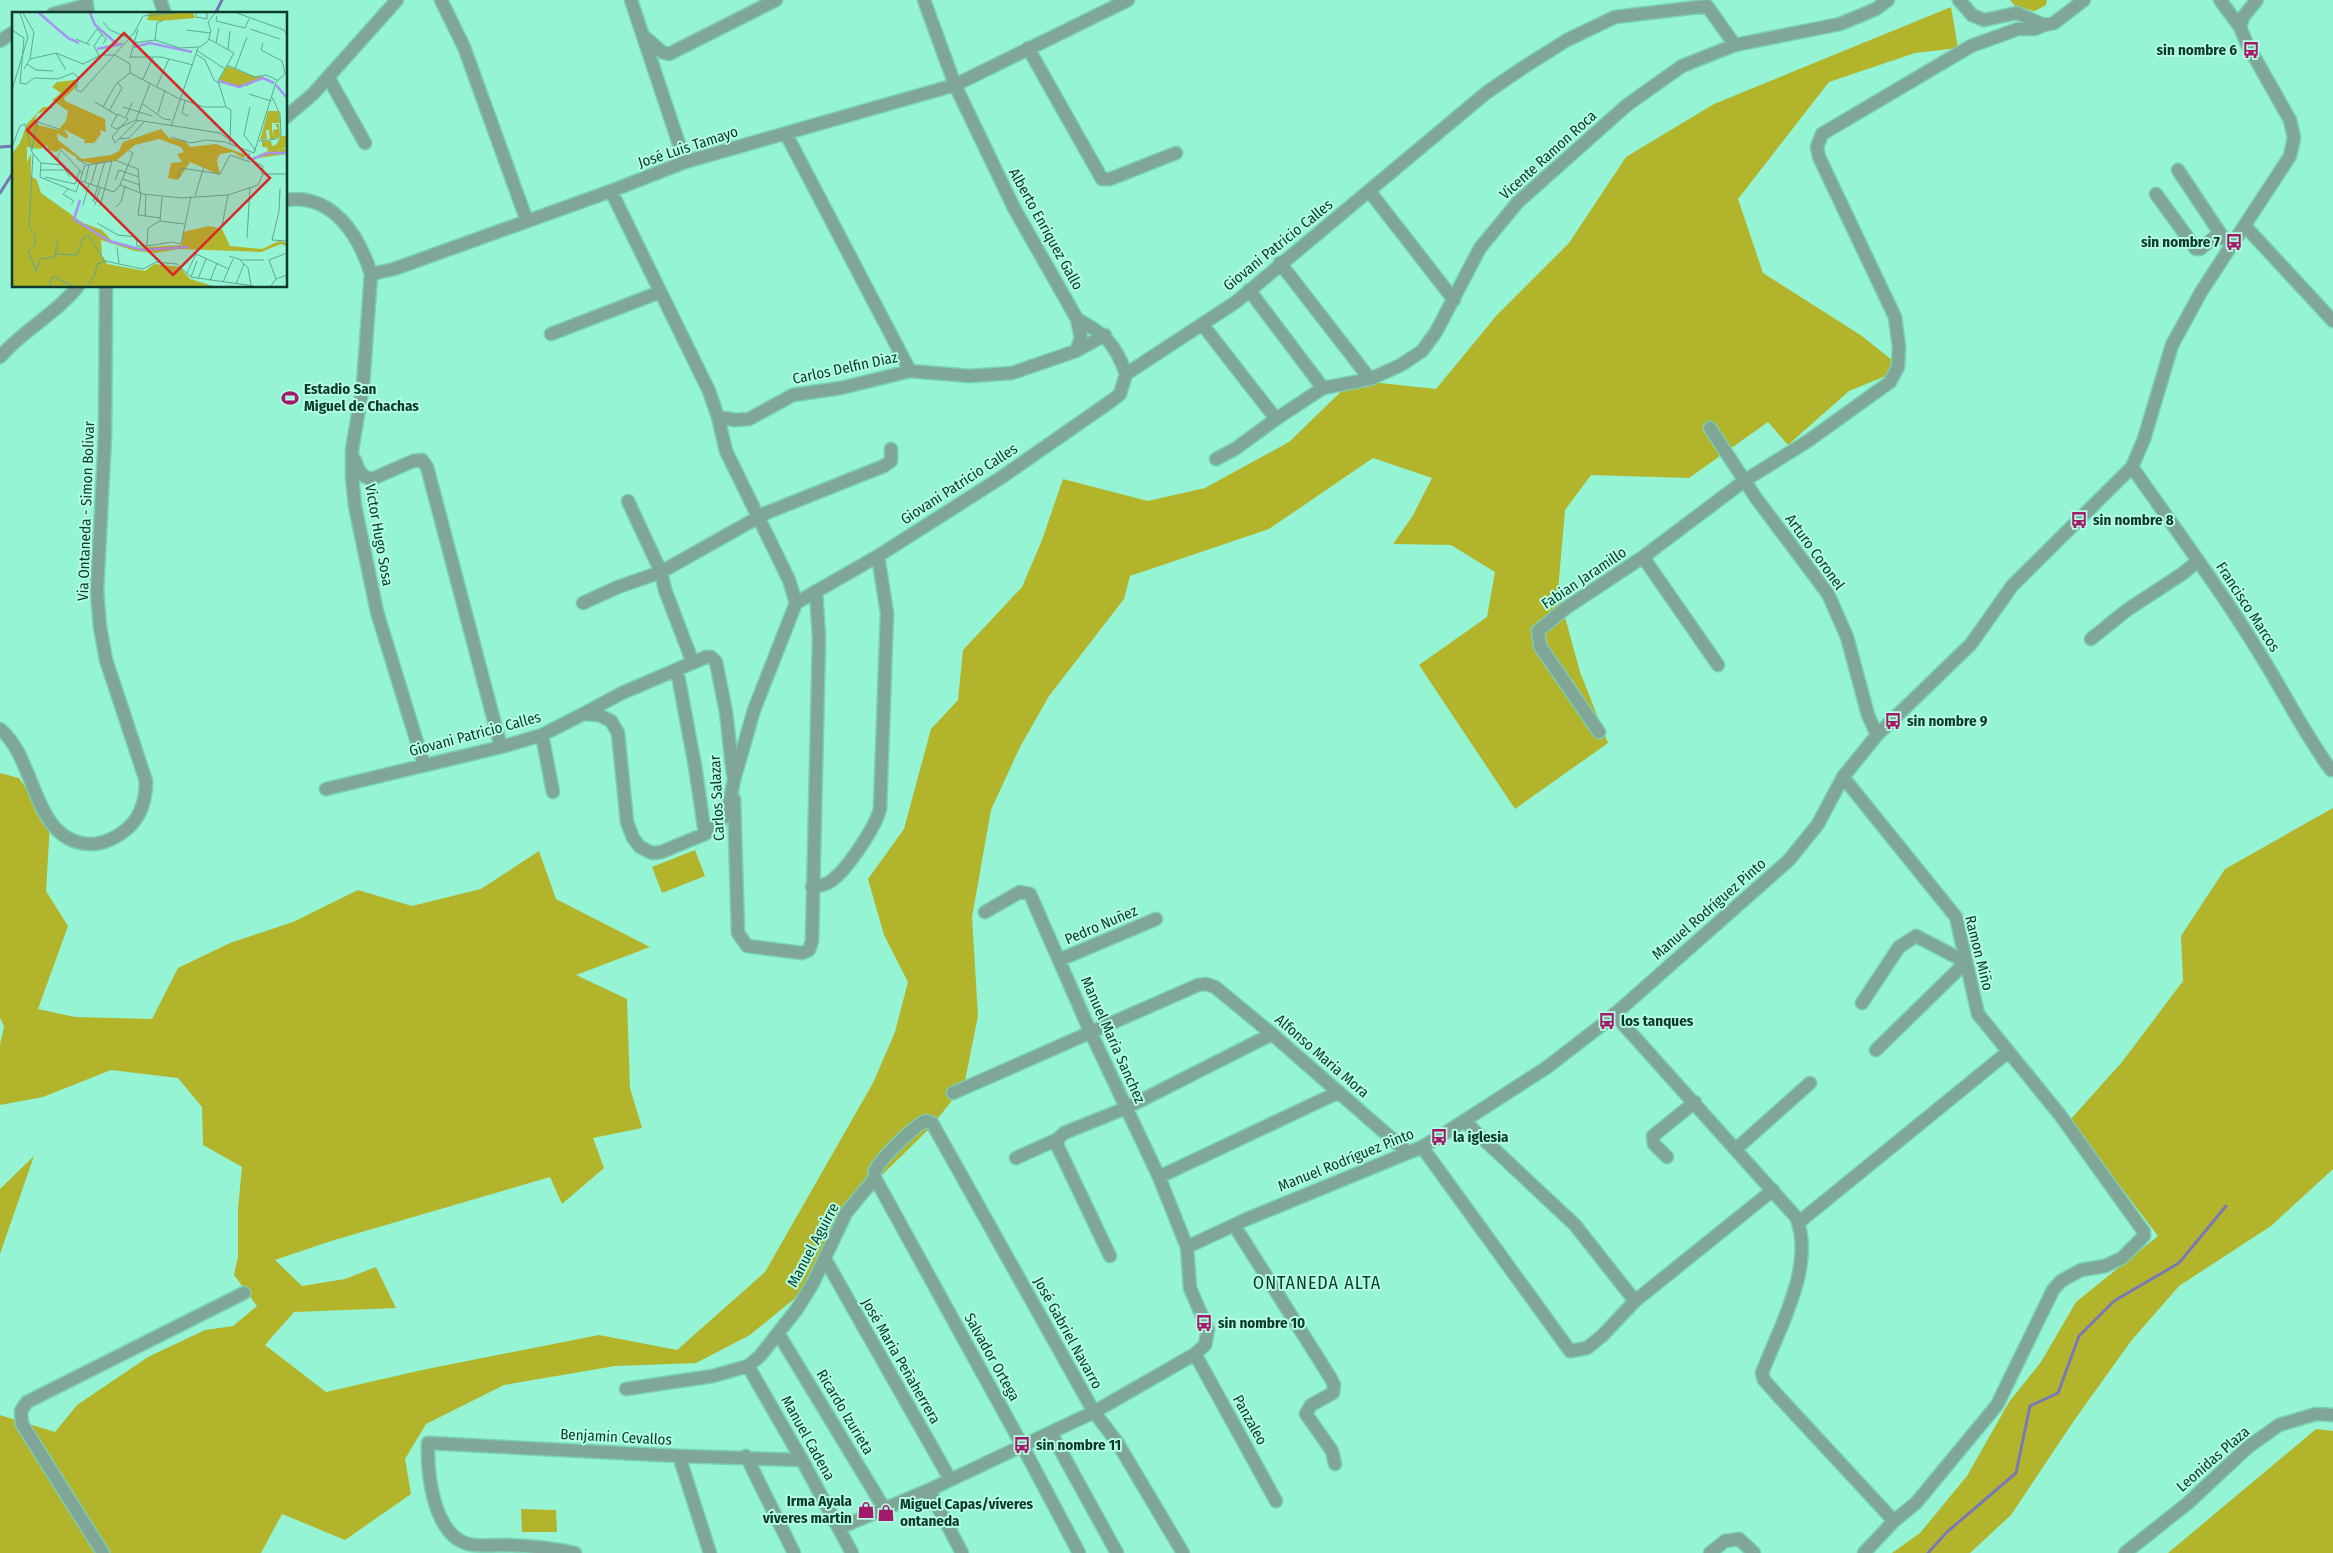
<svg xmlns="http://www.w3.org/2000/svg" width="2333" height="1553" font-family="'Fira Sans Condensed',sans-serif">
	<rect width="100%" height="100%" fill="#94f4d4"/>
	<path fill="#b2b52c" d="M 2010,0 L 2047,0 L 2046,5 L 2035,11 L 2016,7 Z
		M 1951,7 L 1958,48 L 1915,53 L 1829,82 L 1738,199 L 1763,273 L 1862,336 L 1903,369 L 1849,391 L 1788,445 L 1768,422 L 1689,478 L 1591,475 L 1565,510 L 1558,591 L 1580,672 L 1608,743 L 1515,809 L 1419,665 L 1487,617 L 1495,572 L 1451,545 L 1393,544 L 1412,517 L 1432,478 L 1373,458 L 1269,529 L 1130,576 L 1124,599 L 1049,696 L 1020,747 L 991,810 L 972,917 L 978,1016 L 964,1086 L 929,1129 L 845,1211 L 810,1286 L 750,1335 L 696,1363 L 615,1366 L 504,1385 L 426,1424 L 405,1459 L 411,1494 L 345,1540 L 282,1514 L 261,1553 L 0,1553 L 0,1415 L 55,1432 L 77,1405 L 148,1357 L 205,1330 L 233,1326 L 257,1306 L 234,1275 L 238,1257 L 238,1209 L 242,1167 L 203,1145 L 202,1107 L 178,1078 L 111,1070 L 43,1097 L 0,1105 L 0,1045 L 4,1026 L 0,1018 L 0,773 L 19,778 L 50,824 L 46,891 L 68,926 L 38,1009 L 75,1017 L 152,1019 L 178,968 L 230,943 L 293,922 L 358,890 L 412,906 L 481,889 L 539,851 L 556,899 L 650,947 L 576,975 L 627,999 L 630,1088 L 642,1128 L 593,1138 L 604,1168 L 562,1204 L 550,1177 L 331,1241 L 275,1260 L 302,1286 L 345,1279 L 376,1267 L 396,1308 L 294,1312 L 265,1345 L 326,1392 L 422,1370 L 599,1335 L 677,1350 L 765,1272 L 873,1083 L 895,1032 L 908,982 L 884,935 L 868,879 L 904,829 L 931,729 L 958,700 L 963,650 L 1022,587 L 1042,540 L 1063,479 L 1148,501 L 1205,488 L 1289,442 L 1353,380 L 1436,389 L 1497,315 L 1569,243 L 1626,157 L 1714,104 Z
		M 2333,808 L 2333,1169 L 2271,1226 L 2179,1286 L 2131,1341 L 2073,1422 L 2011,1515 L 1970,1553 L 1892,1553 L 1920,1533 L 1967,1476 L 2009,1402 L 2041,1362 L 2076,1302 L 2158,1236 L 2070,1120 L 2122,1062 L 2183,981 L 2181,936 L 2225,869 Z
		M 695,850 L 705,876 L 662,893 L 652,867 Z
		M 34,1156 L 0,1254 L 0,1189 Z
		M 2316,1429 L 2333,1431 L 2333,1553 L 2168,1553 Z
		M 521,1509 L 556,1510 L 557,1532 L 522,1532 Z"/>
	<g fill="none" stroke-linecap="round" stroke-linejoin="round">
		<path stroke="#7879b6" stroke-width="3" d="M 215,14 L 222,0
			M 0,147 L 14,146
			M 0,193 L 14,171
			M 1928,1553 L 1947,1532 L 2016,1473 L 2030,1406 L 2058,1393 L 2079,1336 L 2114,1301 L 2179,1263 L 2226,1206"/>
		<g stroke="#79cfb3" stroke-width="15">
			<path id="minor" d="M 160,0 L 165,14
				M 441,0 L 464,47 L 527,221
				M 631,0 L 685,162
				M 924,0 L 955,85 L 1014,208 L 1077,319 C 1105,334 1115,343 1126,374
				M 1959,0 L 1972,15 L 1984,20 L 2017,13 L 2044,25 L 2054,23 L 2084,0
				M 2220,0 L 2240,27
				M 53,14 L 87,5
				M 645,37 L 662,52 L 669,54 L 776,0
				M 0,41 L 14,32
				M 1028,48 L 1102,179 L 1110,179 L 1176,153
				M 328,77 L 365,143
				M 286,117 L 313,94 L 397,0
				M 786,134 L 910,371
				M 2178,170 L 2224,239
				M 611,191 L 709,391 L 718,417 L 726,451 L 789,580 L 796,603
				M 1370,192 L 1454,300
				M 2156,194 L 2196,249 L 2200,249 L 2220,233
				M 286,200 C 332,193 359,235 371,274 L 394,269 L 611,191 L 685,162 L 955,85 L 1128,0
				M 2245,226 L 2333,321
				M 1280,263 L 1370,379
				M 371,274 L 363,385 L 352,450 L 352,477 L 355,506 L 377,612 L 424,765
				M 1249,290 L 1323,388
				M 1202,324 L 1276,419
				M 551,334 L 660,292
				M 1076,351 L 1105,335
				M 0,357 C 23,330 56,314 78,286
				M 718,417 L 735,420 L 749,419 L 793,395 L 841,388 L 910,371 L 970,376 L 1012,373 L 1076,351 L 1081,338 L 1077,319
				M 1710,428 L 1756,498 L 1828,594 L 1847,637 L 1868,715 L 1877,735
				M 1216,459 L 1235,449 L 1276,419 L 1323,388 L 1370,379 L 1401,365 L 1422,351 L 1436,332 L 1480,248 L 1518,202 L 1627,105 L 1682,66 L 1735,45 L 1840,24 L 1876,9 L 1888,0
				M 355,460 C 358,470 361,477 372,479 L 413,461 L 422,460 L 427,467 L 501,747
				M 2132,467 C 2176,530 2223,593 2263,659 C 2286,696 2305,735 2331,770
				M 628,501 L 661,572 L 665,590 L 693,663
				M 1643,557 L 1718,665
				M 583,603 L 618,587 L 661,572 L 766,513 L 884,466 L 891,461 L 891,449
				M 2091,639 L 2127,610 L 2182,574 L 2198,561
				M 677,670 L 695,766 L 705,834
				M 583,714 L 622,693 L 706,657 L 711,657 L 716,662 L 726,712 L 733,774
				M 1599,732 L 1540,646 L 1538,631 L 1566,608 L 1643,557 L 1744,481 L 1808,441 L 1890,382 L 1898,367 L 1899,347 L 1895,317 L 1819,157 L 1817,147 L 1822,134 L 1971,46 L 2018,29 L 2035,29 L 2044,25
				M 542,735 L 553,792
				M 326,789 L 501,747 L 542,735 L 583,714 L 599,715 L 611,721 L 618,733 L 627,822 L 633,838 L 640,847 L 652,853 L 661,852 L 705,834 L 719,824 L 728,810 L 734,780 L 754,710 L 796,603 L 878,556 L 1002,477 L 1114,399 L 1120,394 L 1126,374 L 1236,302 L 1486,93 L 1521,69 L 1567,40 L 1615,17 L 1707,6 L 1735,45
				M 734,799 L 738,933 L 747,946 L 802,953 L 809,950 L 812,941 L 819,638 L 816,591
				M 812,887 C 819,886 826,885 831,881 C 847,870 875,828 880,809 L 887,613 L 878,556
				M 985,912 L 1020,892 L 1030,894 L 1090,1031 L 1159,1177 L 1187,1247
				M 1059,960 L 1156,919
				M 1862,1003 L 1899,947 L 1916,936 L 1966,962 L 1876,1050
				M 1614,1014 L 1796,1217 C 1816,1265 1779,1328 1762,1373 L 1764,1380 L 1780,1398 L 1894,1521 L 1916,1503 L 1997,1405 L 2053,1290 L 2061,1281 L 2081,1270 L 2105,1266 L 2122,1258 L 2144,1236 L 2144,1232 L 2060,1115 L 1978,1014 L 1956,917 L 1843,777
				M 953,1093 L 1198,985 L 1206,984 L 1215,987 L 1272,1034 L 1407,1152
				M 1464,1121 L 1575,1225 L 1635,1301
				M 1422,1147 L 1570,1351 L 1587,1348 L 1602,1336 L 1635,1301 L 1773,1190
				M 1736,1149 L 1810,1083
				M 1667,1157 L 1654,1144 L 1653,1136 L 1695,1102
				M 1016,1158 L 1058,1139
				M 1159,1177 L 1339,1092
				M 875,1178 L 1022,1445 L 1079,1553
				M 1798,1223 L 2008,1052
				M 1234,1225 L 1330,1377 L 1334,1385 L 1333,1393 L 1311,1405 L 1306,1414 L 1332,1451 L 1335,1464
				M 1110,1256 L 1057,1145 L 1058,1139 L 1064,1133 L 1126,1108 L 1272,1034
				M 825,1259 L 950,1479
				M 778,1333 L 884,1508
				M 1195,1354 L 1276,1501
				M 748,1366 L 802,1460 L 852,1553
				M 626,1389 L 713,1376 L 748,1366 L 760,1356 L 797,1309 L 813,1283 L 846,1213 L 875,1178 C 875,1176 874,1172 875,1171 C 880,1159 915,1125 926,1121 L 932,1123 L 1094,1412 L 1117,1442 L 1183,1553
				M 1051,1433 L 1117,1553
				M 679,1456 L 710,1553
				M 746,1456 L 794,1553
				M 929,1490 L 962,1553
				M 839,1528 L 929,1490 L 1094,1412 L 1195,1354 L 1205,1345 L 1208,1330 L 1190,1288 L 1187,1247 L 1247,1219 L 1422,1147 L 1439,1137 L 1546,1068 L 1607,1021 L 1789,860 L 1818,824 L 1843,777 L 1877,735 L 1971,644 L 2012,586 L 2132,467 L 2144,439 L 2172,345 L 2201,292 L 2290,156 L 2294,138 L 2290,120 L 2247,44 L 2240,27 L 2243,17 L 2257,0
				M 103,1553 L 22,1424 L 21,1411 L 27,1402 L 244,1293
				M 575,1553 C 553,1548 530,1546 507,1545 C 495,1545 479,1547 468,1544 C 433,1534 427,1473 428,1443 L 679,1456 L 802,1460
				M 1710,1553 L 1725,1541 L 1739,1539 L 1754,1553
				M 1864,1553 L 1894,1521
				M 2125,1553 L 2188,1503 L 2248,1447 L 2279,1425 L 2316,1414 L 2333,1415"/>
		</g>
		<g stroke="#79cfb3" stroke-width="15">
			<path id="tertiary" d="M 86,0 L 88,14
				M 0,729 C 37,759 32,841 89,844 C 103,845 120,836 130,826 C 142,814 146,797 146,781 L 106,660 L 100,627 L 97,591 L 105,435 L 106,286"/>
		</g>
		<use href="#minor" stroke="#80a698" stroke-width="12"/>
		<use href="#tertiary" stroke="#80a698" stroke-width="12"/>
	</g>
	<defs>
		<g id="bus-bare" transform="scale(1.35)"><path d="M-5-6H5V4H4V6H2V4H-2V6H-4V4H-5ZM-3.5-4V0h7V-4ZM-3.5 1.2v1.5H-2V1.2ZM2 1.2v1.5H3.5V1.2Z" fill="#a11b69" stroke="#b2fde3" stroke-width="2.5" paint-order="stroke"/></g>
		<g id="stadium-bare" transform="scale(1.35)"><path d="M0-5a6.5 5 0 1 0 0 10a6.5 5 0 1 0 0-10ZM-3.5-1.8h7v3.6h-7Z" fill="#a11b69" stroke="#b2fde3" stroke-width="2.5" paint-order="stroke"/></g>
		<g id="shop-bare" transform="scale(1.35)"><path d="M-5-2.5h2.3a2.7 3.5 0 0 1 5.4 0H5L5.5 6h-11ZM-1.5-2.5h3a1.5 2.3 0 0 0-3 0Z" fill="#a11b69" stroke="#b2fde3" stroke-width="2.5" paint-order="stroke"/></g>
	</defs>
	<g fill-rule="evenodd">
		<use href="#bus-bare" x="2251" y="50"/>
		<use href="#bus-bare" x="2234" y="242"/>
		<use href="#stadium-bare" x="290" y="398"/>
		<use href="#bus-bare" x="2079" y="520"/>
		<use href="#bus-bare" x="1893" y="721"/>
		<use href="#bus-bare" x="1607" y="1021"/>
		<use href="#bus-bare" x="1439" y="1137"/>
		<use href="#bus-bare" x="1204" y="1323"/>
		<use href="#bus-bare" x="1022" y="1445"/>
		<use href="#shop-bare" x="866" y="1510"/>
		<use href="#shop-bare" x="886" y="1513"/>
	</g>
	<g text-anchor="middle" stroke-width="4" stroke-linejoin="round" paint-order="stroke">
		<g font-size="15" font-weight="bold" fill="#0e392d" stroke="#b2fde3" text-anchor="start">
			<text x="2237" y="55" text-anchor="end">sin nombre 6</text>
			<text x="2220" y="247" text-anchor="end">sin nombre 7</text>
			<text x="304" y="394">Estadio San<tspan x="304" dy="17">Miguel de Chachas</tspan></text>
			<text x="2093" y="525">sin nombre 8</text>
			<text x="1907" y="726">sin nombre 9</text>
			<text x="1621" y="1026">los tanques</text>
			<text x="1453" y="1142">la iglesia</text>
			<text x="1218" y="1328">sin nombre 10</text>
			<text x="1036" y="1450">sin nombre 11</text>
			<text x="852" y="1506" text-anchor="end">Irma Ayala<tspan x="852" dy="17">víveres martin</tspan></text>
			<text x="900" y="1509">Miguel Capas/víveres<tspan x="900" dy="17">ontaneda</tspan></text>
		</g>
		<g font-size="15" fill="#0e392d" stroke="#b2fde3">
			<text transform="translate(688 147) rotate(-18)" y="5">José Luis Tamayo</text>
			<text transform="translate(1548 155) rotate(-42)" y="5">Vicente Ramon Roca</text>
			<text transform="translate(1046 229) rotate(61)" y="5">Alberto Enriquez Gallo</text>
			<text transform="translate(1278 245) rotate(-39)" y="5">Giovani Patricio Calles</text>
			<text transform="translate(845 368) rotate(-12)" y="5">Carlos Delfin Diaz</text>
			<text transform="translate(959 484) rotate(-33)" y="5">Giovani Patricio Calles</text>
			<text transform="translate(86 511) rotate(-88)" y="5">Via Ontaneda - Simon Bolivar</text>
			<text transform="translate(379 535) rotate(80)" y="5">Victor Hugo Sosa</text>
			<text transform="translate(1815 552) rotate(54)" y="5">Arturo Coronel</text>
			<text transform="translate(1584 578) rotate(-34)" y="5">Fabian Jaramillo</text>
			<text transform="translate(2248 607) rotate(57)" y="5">Francisco Marcos</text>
			<text transform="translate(475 734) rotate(-15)" y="5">Giovani Patricio Calles</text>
			<text transform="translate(717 798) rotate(-93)" y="5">Carlos Salazar</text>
			<text transform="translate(1709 909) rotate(-41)" y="5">Manuel Rodríguez Pinto</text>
			<text transform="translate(1101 925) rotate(-23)" y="5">Pedro Nuñez</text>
			<text transform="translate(1979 953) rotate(76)" y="5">Ramon Miño</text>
			<text transform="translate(1113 1040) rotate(66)" y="5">Manuel Maria Sanchez</text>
			<text transform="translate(1322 1056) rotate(41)" y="5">Alfonso Maria Mora</text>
			<text transform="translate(1346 1160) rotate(-22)" y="5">Manuel Rodríguez Pinto</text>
			<text transform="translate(813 1245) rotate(-62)" y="5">Manuel Aguirre</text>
			<text transform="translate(1068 1333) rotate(61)" y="5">José Gabriel Navarro</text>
			<text transform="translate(992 1357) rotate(61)" y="5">Salvador Ortega</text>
			<text transform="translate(901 1361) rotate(60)" y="5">José Maria Peñaherrera</text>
			<text transform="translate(845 1412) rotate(59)" y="5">Ricardo Izurieta</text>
			<text transform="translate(1250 1420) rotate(61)" y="5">Panzaleo</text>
			<text transform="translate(616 1437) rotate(3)" y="5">Benjamin Cevallos</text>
			<text transform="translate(808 1438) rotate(61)" y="5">Manuel Cadena</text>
			<text transform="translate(2213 1459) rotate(-41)" y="5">Leonidas Plaza</text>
		</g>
		<g font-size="18" letter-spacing="1" fill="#0e392d" stroke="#b2fde3">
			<text x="1317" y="1289">ONTANEDA ALTA</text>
		</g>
	</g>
	<g transform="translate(12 12)">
		<rect width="275" height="275" fill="#94f4d4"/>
		<path d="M 134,1 L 181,1 L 183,6 L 149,9 L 135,8 L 137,2 ZM 215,54 L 243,65 L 250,64 L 250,66 L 235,74 L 218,74 L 207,68 ZM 63,68 L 64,75 L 52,86 L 53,89 L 93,107 L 94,120 L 88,118 L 89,122 L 82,131 L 72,131 L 73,128 L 51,117 L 56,123 L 55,127 L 45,121 L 46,128 L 70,147 L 99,143 L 107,139 L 111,130 L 149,117 L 157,126 L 173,129 L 178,135 L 204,132 L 234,143 L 231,146 L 221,140 L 208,142 L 205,148 L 208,163 L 178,150 L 166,168 L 156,166 L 159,151 L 170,150 L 165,142 L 172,140 L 169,135 L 147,127 L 123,133 L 104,149 L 82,152 L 70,149 L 50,136 L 44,140 L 37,138 L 35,133 L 28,137 L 15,135 L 15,150 L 19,142 L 19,164 L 25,168 L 29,181 L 71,211 L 90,218 L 100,229 L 123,236 L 170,233 L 171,220 L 197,214 L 210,217 L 218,234 L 250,237 L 267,229 L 275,231 L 275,234 L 269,232 L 249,240 L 168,237 L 143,241 L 123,239 L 89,228 L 90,244 L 95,252 L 133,259 L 142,252 L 168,255 L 178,267 L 201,274 L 0,274 L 0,142 L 8,131 L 15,112 L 31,95 L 42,95 L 25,102 L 23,107 L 26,113 L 46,118 L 54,109 L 56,99 L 40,88 L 49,81 L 40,75 L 45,70 ZM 256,99 L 267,99 L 268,111 L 260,111 L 260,118 L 262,126 L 261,118 L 266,117 L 263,112 L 267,112 L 268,123 L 267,125 L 258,128 L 257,118 L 254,118 L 255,127 L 248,128 ZM 269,124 L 275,124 L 275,135 L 265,138 L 275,136 L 275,142 L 238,147 L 256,139 L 255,135 L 250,135 L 250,129 L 259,129 L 260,134 L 264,133 Z" fill="#b2b52c"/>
		<path fill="none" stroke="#a594f1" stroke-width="2.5" d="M 27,1 L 56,26 L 67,31M 78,1 L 83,13 L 105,32M 122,35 L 138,31 L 180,40M 85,37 L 110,32M 207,69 L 227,75 L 251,66 L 262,71M 264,73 L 275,86M 241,147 L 255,141 L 275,141M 68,188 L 62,207 L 97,229 L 131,238 L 176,235"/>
		<path fill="none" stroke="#5ea991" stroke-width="1" d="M 11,1 L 22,20 L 18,47 L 12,57M 184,1 L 184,5 L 195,7 L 195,1M 225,1 L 272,18 L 275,23M 205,4 L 204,9 L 233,16 L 237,7M 91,10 L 98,18 L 117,26M 238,17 L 268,27M 0,18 L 12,26 L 8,71 L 14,72 L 22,66 L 46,67 L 61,61 L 66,65 L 64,78 L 69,80 L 122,21 L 131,4 L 163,1M 174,18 L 198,21M 64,27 L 78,33M 197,27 L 222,41 L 206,69 L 214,95 L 219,98 L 218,128M 143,28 L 145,11 L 150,9M 75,31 L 85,17 L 94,27 L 91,32M 122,31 L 143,28 L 168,36 L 188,35 L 196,29 L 199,19 L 196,10 L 203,1M 204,31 L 207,16M 251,31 L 249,38 L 270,49 L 273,61M 216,37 L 218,19M 184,38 L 213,57M 44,41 L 54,58M 184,42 L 193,48 L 202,68 L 208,72M 87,44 L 82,34 L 90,22M 118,45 L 149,45 L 181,53M 118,46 L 126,17M 18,47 L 44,41 L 71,52 L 89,43 L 103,43 L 118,52 L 118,61 L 166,86 L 192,95 L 214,95M 15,52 L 24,58 L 41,59M 215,53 L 243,65 L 254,63 L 265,68M 223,57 L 235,25M 131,67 L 141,45M 145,74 L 157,47M 0,78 L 16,25 L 8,1M 237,82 L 259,89M 173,88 L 170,101 L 176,104M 83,90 L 105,103 L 99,114 L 104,117 L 124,108 L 208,121 L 218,128 L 218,132M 131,92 L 152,107 L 159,108M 91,95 L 104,72 L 118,61M 111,95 L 140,104M 238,95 L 232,123 L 244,139M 97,99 L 110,76 L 106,71M 146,101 L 153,78M 105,102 L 116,107 L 100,125 L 103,131 L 126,108M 114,105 L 120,91M 124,108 L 138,71M 159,114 L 186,36M 159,125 L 179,131 L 194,128 L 213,130 L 242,141 L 264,70 L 275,60M 107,127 L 117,126 L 132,110M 247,129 L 265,127 L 269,124 L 268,102 L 260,85M 0,135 L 8,114 L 13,112 L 20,140 L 29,151M 20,138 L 25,110 L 47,117M 238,141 L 235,146 L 251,154 L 250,162M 21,142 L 17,214 L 23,223 L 23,233 L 16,239 L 24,259 L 28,247 L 43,245 L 46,227M 64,146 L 75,153 L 100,149 L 88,194M 103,148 L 126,157 L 128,181M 29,151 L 28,165 L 64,180 L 73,153M 29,151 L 51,153M 28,158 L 54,158M 33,165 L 63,172 L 68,158M 58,165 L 45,146 L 49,138 L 71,162M 166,166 L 169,156 L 208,162 L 218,143 L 238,150M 111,167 L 128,173M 103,168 L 107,158 L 127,165M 69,169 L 102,180 L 108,173 L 131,182 L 170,186 L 216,183 L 246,173 L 251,162 L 275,162M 73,170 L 77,153M 79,172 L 85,151M 108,173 L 121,141 L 117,139M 56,177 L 51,182 L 62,189 L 59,192M 268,177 L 267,199 L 260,228 L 275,229M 129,181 L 126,203 L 148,206M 183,184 L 192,154M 150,185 L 148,209 L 136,216 L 135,234 L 160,230 L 169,232 L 179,184M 81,190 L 93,149M 71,193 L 77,172M 83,193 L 88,176M 104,195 L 109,190 L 113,174M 133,204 L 134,182M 148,209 L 172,212M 85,211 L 106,223 L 124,225 L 125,234 L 135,234M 210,214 L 216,183M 235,226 L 238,175M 105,235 L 107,251M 44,242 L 65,243 L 71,226 L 76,223 L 93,249M 217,244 L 227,247 L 236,256 L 239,273M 228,248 L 252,248M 175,261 L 184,242 L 217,257M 179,265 L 185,249M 186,267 L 194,247M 264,267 L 257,248 L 275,241M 198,269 L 205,251M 211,270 L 221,247M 224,272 L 232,252M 37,274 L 41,264 L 61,274M 75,274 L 83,263 L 85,252 L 93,249 L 131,257 L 144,250 L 165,252 L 179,265 L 241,274M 259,274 L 264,267 L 275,263"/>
		<path fill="#d62828" fill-opacity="0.15" stroke="#d62828" stroke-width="2.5" d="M 112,21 L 258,166 L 161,263 L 15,118 Z"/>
		<rect width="275" height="275" fill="none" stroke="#0e392d" stroke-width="2.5"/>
	</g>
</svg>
